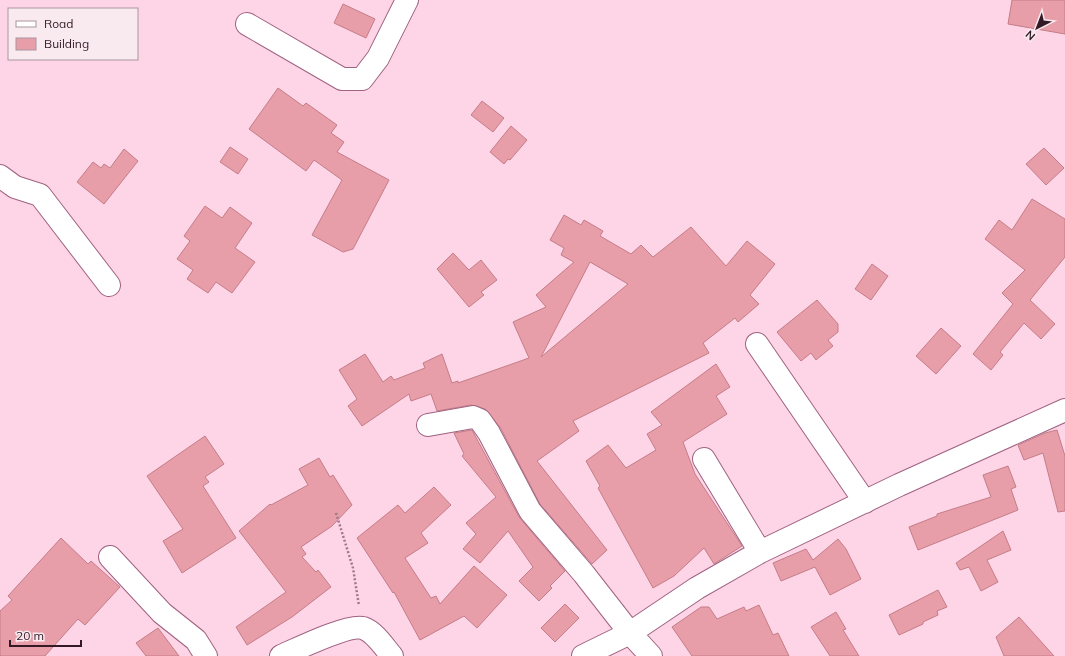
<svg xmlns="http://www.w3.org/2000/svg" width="1065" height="656" font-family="Mulish,sans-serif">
	<rect width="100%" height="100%" fill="#fed4e7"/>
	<path fill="#e89ea9" stroke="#c47d88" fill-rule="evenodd" d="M 1012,0 L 1065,0 L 1065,34 L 1008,24 Z
		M 343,4 L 375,19 L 366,38 L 334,23 Z
		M 278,88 L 303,106 L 306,103 L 337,125 L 331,133 L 344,142 L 337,152 L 389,180 L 353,249 L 343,252 L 312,235 L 342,180 L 314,160 L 306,171 L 249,129 Z
		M 482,101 L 504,118 L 493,132 L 471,115 Z
		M 511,126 L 527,140 L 510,160 L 508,159 L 504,164 L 490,152 Z
		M 230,147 L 248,159 L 238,174 L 220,162 Z
		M 1044,148 L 1064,168 L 1046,185 L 1026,164 Z
		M 124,149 L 138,161 L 104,204 L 77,182 L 93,162 L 101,168 L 104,164 L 110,168 Z
		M 1032,199 L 1065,219 L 1065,257 L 1030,300 L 1055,324 L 1041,339 L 1024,323 L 1000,352 L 1003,355 L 991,370 L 973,354 L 1013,304 L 1002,293 L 1025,270 L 985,239 L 999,220 L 1012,230 Z
		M 205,206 L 222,218 L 230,207 L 252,223 L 235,248 L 255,262 L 232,293 L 216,282 L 208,293 L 187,279 L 193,270 L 177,259 L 190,241 L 184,236 Z
		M 564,215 L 581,225 L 584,220 L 603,231 L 600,236 L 631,254 L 641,245 L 653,257 L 691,227 L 726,266 L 747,241 L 775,264 L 750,295 L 759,304 L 738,322 L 735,318 L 703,343 L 709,353 L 573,421 L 579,431 L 537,461 L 607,550 L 592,564 L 540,504 L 500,427 L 485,409 L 471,405 L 437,411 L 431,394 L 411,401 L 409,394 L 362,426 L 348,406 L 357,399 L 339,370 L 365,354 L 383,382 L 391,376 L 394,380 L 425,368 L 423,363 L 442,354 L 452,383 L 458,381 L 458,383 L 529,358 L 513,322 L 546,307 L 536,295 L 574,262 L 561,255 L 564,248 L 550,240 ZM 590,262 L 628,284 L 541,357 L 573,295 Z
		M 453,253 L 469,270 L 481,260 L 497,280 L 481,292 L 484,295 L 469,307 L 437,269 Z
		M 872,264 L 888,276 L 871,300 L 855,289 Z
		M 817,300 L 838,324 L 838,332 L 828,340 L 833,346 L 816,360 L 811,353 L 801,361 L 777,332 Z
		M 941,328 L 961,346 L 936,374 L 916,356 Z
		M 716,364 L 730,387 L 716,396 L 727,414 L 683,442 L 695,474 L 742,546 L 714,564 L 704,548 L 674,576 L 653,588 L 598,488 L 600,486 L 586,461 L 608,445 L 626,468 L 656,450 L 647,434 L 662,425 L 651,412 Z
		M 472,430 L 519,517 L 565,571 L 550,586 L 552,588 L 539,601 L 519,581 L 533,567 L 508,531 L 480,563 L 463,549 L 476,534 L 466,523 L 496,497 L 462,456 L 464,454 L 454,433 Z
		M 1057,430 L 1065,456 L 1065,511 L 1058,512 L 1043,453 L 1024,460 L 1018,445 L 1045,433 Z
		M 205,436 L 224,464 L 205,477 L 209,482 L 203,486 L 236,538 L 182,573 L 163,541 L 183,529 L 147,476 Z
		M 319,458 L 330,477 L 333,475 L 352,505 L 332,526 L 301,547 L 306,554 L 302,557 L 316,572 L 318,570 L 331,587 L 292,617 L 247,645 L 236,627 L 286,592 L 239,531 L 270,504 L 271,505 L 308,485 L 299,469 Z
		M 1008,466 L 1016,487 L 1011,489 L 1018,510 L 918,550 L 909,527 L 937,516 L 937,514 L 991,497 L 983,475 Z
		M 434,487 L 451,505 L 421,533 L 428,543 L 405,558 L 431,598 L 436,596 L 440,604 L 474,566 L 507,595 L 477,628 L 464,616 L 420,640 L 394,592 L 393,593 L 357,538 L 398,505 L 405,513 Z
		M 1003,531 L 1011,550 L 987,560 L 998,582 L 981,591 L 969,567 L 960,570 L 956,563 Z
		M 61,538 L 88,564 L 91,561 L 120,587 L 85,625 L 78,619 L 45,656 L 0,656 L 0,611 L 12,600 L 8,596 Z
		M 838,539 L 846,549 L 861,579 L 830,595 L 815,567 L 781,581 L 773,563 L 806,549 L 813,560 Z
		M 938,590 L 947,607 L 937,611 L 938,615 L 923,622 L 923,624 L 899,635 L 889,615 Z
		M 565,604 L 579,618 L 555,642 L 541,628 Z
		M 759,605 L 773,635 L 778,633 L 789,656 L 692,656 L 672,627 L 701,607 L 709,607 L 717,619 L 744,607 L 746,611 Z
		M 836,612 L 846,629 L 843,630 L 859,656 L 830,656 L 811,627 Z
		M 1019,617 L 1054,656 L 1004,656 L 996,637 Z
		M 158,628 L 179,656 L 146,656 L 136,643 Z"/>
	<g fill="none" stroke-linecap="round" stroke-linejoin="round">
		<g stroke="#9f6280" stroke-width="24">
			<path id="minor" d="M 247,24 L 342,79 L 362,79 L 378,58 L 407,0
				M 0,176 L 15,187 L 40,195 L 109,285
				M 757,344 L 865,502
				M 428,425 L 473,417 L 480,420 L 489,433 L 530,511 L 584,574 L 630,633 L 651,656
				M 704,459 L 760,552
				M 110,557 L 162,613 L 196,640 L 206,656
				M 281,656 C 297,649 348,624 363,628 C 375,632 384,647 392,656
				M 583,656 L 630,633 L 697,588 L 760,552 L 899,485 L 1065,410"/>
		</g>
		<path stroke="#9c7a89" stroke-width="2.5" stroke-dasharray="2 2" stroke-linecap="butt" d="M 336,513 L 353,568 L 359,606"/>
		<use href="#minor" stroke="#fff" stroke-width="22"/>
	</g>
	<rect x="8" y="8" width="130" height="52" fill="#f9eaf0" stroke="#a9969f"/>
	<rect x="16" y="21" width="20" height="6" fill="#ffffff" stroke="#a9969f"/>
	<text x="44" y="28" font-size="12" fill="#321925">Road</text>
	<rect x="16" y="38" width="20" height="12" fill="#e89ea9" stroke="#a9969f"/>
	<text x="44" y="48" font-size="12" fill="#321925">Building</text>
	<g transform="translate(1037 28) rotate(222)" stroke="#f9eaf0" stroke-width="3" paint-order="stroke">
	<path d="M0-3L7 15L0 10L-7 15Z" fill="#321925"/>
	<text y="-6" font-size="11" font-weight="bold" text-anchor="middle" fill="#321925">N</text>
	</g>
	<path d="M10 640v6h71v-6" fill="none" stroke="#321925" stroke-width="2"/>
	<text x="16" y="640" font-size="12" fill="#321925" stroke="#f9eaf0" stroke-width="3" paint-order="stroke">20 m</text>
</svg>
